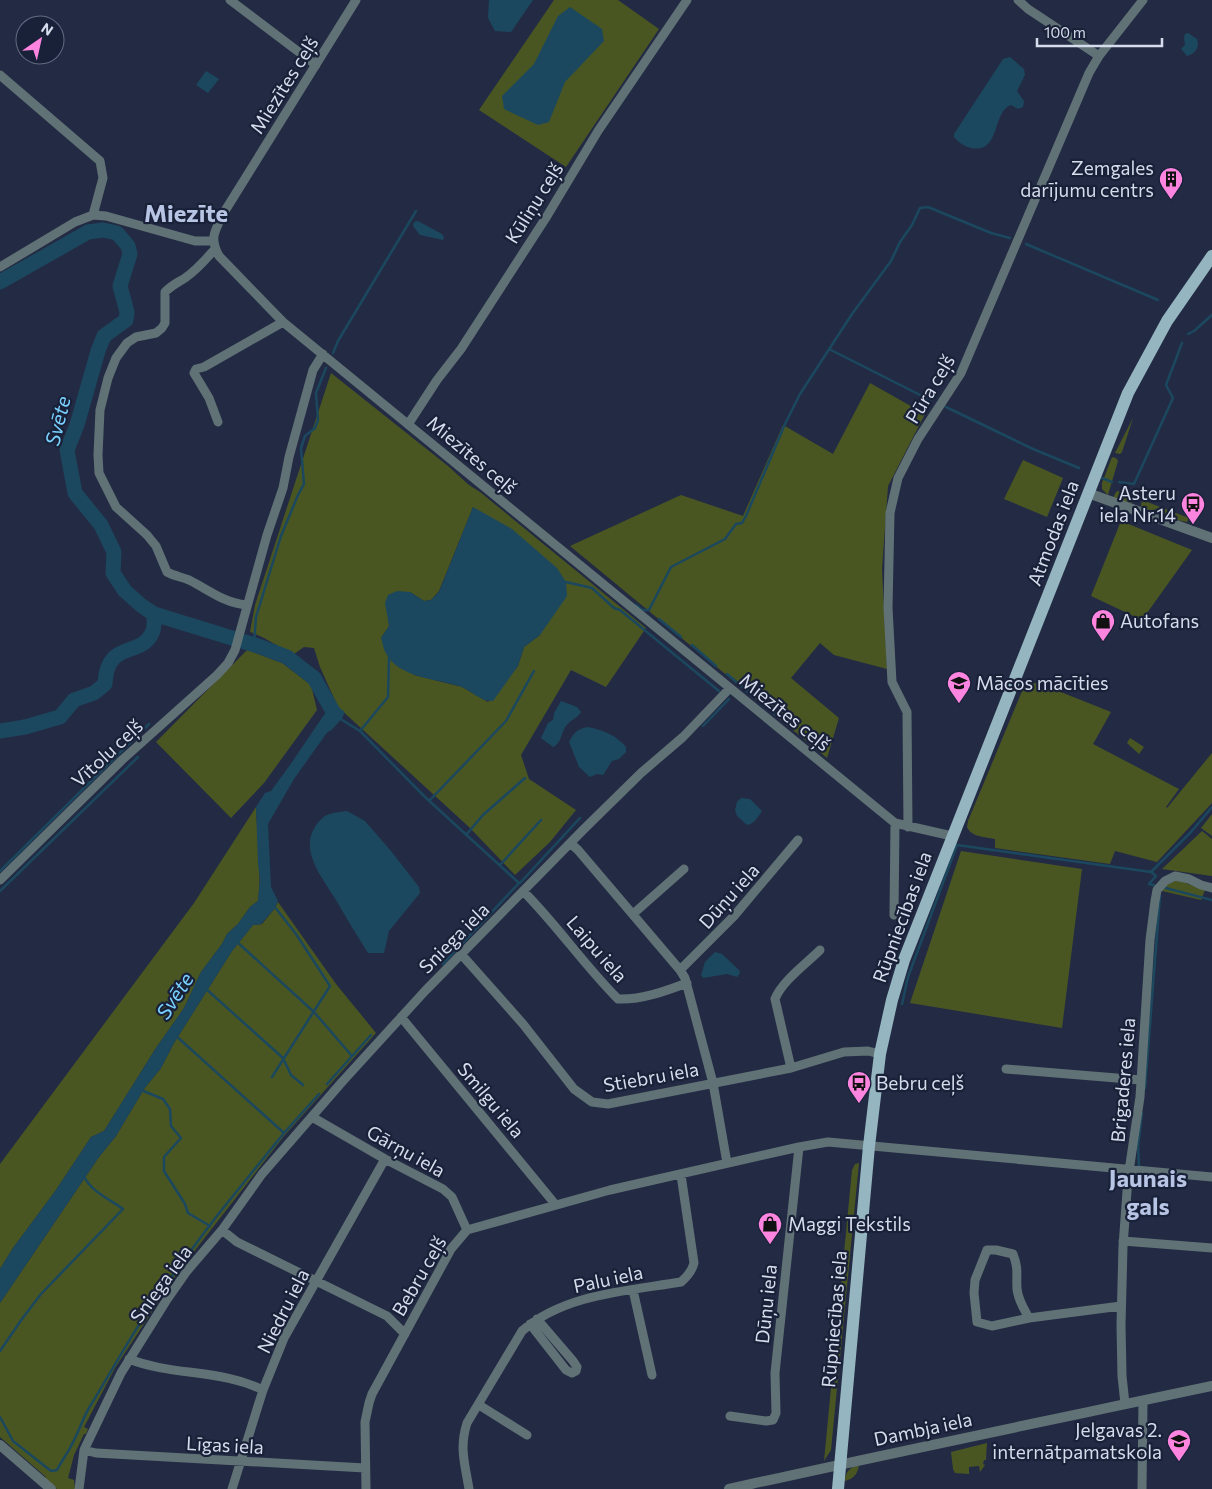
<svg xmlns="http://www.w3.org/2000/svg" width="1212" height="1489" font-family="Commissioner,sans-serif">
	<rect width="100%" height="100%" fill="#232b44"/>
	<path fill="#4a5622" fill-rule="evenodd" d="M 554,0 L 618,0 L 659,29 L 566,167 L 479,110 Z
		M 331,373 L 448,466 L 469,485 L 480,492 L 646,628 L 606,687 L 571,670 L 521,755 L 529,779 L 576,810 L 550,842 L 515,875 L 469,827 L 338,707 L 320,667 L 314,648 L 304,647 L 294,654 C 278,647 266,637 250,632 L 255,605 ZM 473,507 L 540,635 L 524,647 L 518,666 L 488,702 L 462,687 L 414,675 L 381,638 L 389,626 L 388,618 L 410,592 L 424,601 L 431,600 L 439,591 Z
		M 870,383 L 925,414 L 888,486 L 882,569 L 887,669 L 834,655 L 820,643 L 791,678 L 839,718 L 827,758 L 570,546 L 681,495 L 743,516 L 783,425 L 833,454 Z
		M 1133,418 L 1122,452 L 1120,454 L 1115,453 Z
		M 1112,457 L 1116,458 L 1118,461 L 1108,495 L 1102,489 L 1102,483 Z
		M 1023,460 L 1063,478 L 1047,517 L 1004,499 Z
		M 1118,491 L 1136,498 L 1134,502 L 1130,503 L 1113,498 L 1116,492 Z
		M 1142,500 L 1189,518 L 1187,522 L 1166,518 L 1143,509 L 1141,506 Z
		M 1121,521 L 1192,550 L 1142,620 L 1091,596 Z
		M 247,650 L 282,663 L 311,685 L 317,710 L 264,783 L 231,818 L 156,742 Z
		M 1038,683 L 1111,712 L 1093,744 L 1179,789 L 1166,807 L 1167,808 L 1212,753 L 1212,803 L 1157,862 L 1115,851 L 1110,864 L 995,848 L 995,839 C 985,837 971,837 967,827 L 968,821 L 1025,684 Z
		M 1130,738 L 1144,747 L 1139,754 L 1127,743 Z
		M 256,807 C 257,838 262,870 258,901 L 250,907 L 238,924 L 227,934 L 222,944 L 201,972 L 184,1008 L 156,1048 L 104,1131 L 91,1137 L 56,1190 L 13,1248 L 0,1269 L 0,1164 L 194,903 Z
		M 1212,814 L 1212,836 L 1201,828 Z
		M 1202,831 L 1212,839 L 1212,876 L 1162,869 Z
		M 961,851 L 1082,869 L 1062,1028 L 910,1003 Z
		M 1177,880 L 1205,890 L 1201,900 L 1162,891 L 1166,885 Z
		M 278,902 L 336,984 L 376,1033 L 284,1136 L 178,1272 L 115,1368 L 84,1427 L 88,1429 L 86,1434 L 84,1434 L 74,1455 L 68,1478 L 74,1480 L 75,1489 L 57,1489 L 44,1478 L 46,1477 L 0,1437 L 0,1303 L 99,1157 L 116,1136 L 144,1089 L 161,1068 L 174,1043 L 232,951 L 253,925 L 262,924 L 275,908 Z
		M 859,1163 L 831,1450 L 824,1461 L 852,1170 L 855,1164 Z
		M 987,1443 L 986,1460 L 984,1460 L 983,1464 L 985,1465 L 980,1472 L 979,1466 L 969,1467 L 969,1474 L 955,1473 L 953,1469 L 951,1452 Z
		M 859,1465 C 858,1474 853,1479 845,1481 C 845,1472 850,1467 859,1465 Z"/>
	<path fill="#1b485e" d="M 489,0 L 533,0 L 511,32 L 495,31 L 488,18 Z
		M 570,7 L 602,29 L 604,41 L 565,82 L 549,122 L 538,125 L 504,109 L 502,96 L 534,64 L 558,16 Z
		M 1188,33 L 1197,39 C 1200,47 1195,54 1187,56 L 1181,49 L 1185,45 L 1184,38 L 1185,34 Z
		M 1010,57 L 1024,69 L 1025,75 L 1017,91 L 1024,101 L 1023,107 L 1018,109 L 1011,105 C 992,111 1001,154 971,148 C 964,146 958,142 954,137 L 954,134 L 1003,59 Z
		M 206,71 L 219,79 L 208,93 L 196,85 Z
		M 418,221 L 442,234 L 444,237 L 443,240 L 420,235 L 413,226 L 414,222 Z
		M 473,507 L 512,529 L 557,568 L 566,582 L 567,596 L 540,635 L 524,647 L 518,666 L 493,701 C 481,702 472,691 462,687 C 440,679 397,678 386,653 C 383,649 383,643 381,638 L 389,626 L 385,603 L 388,595 L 397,591 L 410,592 L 424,601 L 431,600 L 439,592 Z
		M 561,701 L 577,707 L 581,712 C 578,718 570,720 566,726 C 561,733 561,744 553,747 L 541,738 L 548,723 L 553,720 L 554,713 Z
		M 332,706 L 338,707 L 345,712 L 342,718 L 326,734 L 294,779 L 268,824 L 271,887 L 278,901 L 275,908 L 261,924 L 253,925 L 232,951 L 174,1043 L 161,1068 L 144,1089 L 116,1136 L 99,1157 L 0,1303 L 0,1269 L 13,1248 L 56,1190 L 91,1137 L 104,1131 L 156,1048 L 184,1008 L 201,972 L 222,944 L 227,934 L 238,924 L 250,907 L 258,901 L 260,879 L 258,864 L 256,807 L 265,793 L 271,791 L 290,765 L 328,709 Z
		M 587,727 C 602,729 617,736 626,747 L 626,752 L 619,759 L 612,761 L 603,775 L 597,774 L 590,777 L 579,767 L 569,742 C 573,734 577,729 587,727 Z
		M 741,798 L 750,799 L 762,811 C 758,817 754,824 747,825 L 737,816 L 735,810 L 737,802 Z
		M 347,811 L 365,821 L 391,851 L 419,887 L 420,893 L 389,931 L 384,953 L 368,953 C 357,935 346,918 336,900 C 324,880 299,851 315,827 C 324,813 331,813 347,811 Z
		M 715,952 L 722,954 L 739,970 L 740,973 L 737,977 L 727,974 L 703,978 L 701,975 L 705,962 Z"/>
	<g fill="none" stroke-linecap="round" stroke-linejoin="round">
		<path stroke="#1b485e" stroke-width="2.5" d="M 1026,244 L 1158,300
			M 1188,334 L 1194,331 L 1212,315
			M 829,349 L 930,400
			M 333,353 L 338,341 L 416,211
			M 946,407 L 1033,449 L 1079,468
			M 1102,478 L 1112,482
			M 1119,482 L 1134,484 L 1173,398 L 1166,385 L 1182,343
			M 566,582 L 592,588 L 614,608 L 620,610 L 719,691
			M 636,605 L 642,610 L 649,610 L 671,567 L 725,539 L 736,524 L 742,523 L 746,516 L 785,424 L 800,394 L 852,314 L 891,261 L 900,242 L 912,225 L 920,208 L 928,207 L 991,233 L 1010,238
			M 659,619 L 681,637
			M 254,644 L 256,617 L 281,536 L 298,495 L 304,484 L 301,448 L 305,436 L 315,428 L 318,420 L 316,393 L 326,368
			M 692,645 L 716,666
			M 727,674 L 752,695
			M 763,704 L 776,715
			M 339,718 L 360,731 L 425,797 L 519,883 L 443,964
			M 703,726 L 729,699
			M 360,731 L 388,697 L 389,658
			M 429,801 L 506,721 L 534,671
			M 466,835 L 483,815 L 525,778
			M 500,865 L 541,820
			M 0,871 L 149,724
			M 1151,872 L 1156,876 L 1149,884 L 1157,886
			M 520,883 L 580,818
			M 1162,887 L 1212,900
			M 0,891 L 138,757
			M 236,941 L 314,1012 L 352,1056
			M 205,988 L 283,1058 L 291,1075 L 303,1085
			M 902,1004 L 908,977 L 957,845 L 1151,872 L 1191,832 L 1212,807
			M 175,1035 L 284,1133
			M 272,1077 L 330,986 L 296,934 L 274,906
			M 327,1084 L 371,1035
			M 1145,1088 L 1160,896
			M 141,1090 L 163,1099 L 170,1109 L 171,1126 L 181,1138 L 164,1157 L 164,1171 L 185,1204 L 188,1213 L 210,1226
			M 1139,1166 L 1138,1146 L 1142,1113
			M 183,1261 L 216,1217 L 284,1133 L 319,1094
			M 0,1351 L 22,1319 L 41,1294 L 123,1209 C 111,1200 90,1191 84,1176
			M 0,1417 L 13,1441 L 51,1471 L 57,1470 C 61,1462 67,1454 71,1446 C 78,1434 82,1420 89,1408 C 117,1362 143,1314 176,1271"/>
		<path stroke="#1b485e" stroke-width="15" d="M 0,282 L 88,232 L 103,230 L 117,233 L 128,246 L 130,254 L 120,286 L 127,312 L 126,320 L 104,336 L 98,351 L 77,425 L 67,450 L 75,493 L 101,525 L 114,552 L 113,573 L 125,591 L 142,606 L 154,614 C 154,620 155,628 152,633 C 141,658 107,639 105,684 L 94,693 L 74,700 L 60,717 L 25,727 L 0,731
			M 154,614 L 261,647 L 287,657 L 314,678 L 335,715 L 327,724"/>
		<path stroke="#617276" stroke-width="9" d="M 230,0 L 316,65
			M 356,0 L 223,214 C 215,231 209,238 219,256 L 283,322 L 895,823 L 952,836
			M 1018,0 L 1028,9 L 1099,56
			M 0,75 L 100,161 L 103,178 L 93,215
			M 215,249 C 206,259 197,270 185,278 C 177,283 172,285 165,292 L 165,323 L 162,328 L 156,333 L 136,337 L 127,343 L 116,358 L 108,378 L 100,410 L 98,455 L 99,473 L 116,507 L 147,535 L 156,546 L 167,572 C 174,576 182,577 189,580 C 209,590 224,603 246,605
			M 0,267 L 75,222 L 93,215 L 106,216 L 195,241 L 213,241
			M 218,422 L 209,398 L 194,373 L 196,369 L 204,367 L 283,322
			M 409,423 L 437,380 L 461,349 L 547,216 L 598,131 L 687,0
			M 908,827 L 907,712 L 892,682 L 888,608 L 890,513 L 898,478 L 918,439 L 961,373 L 1089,73 L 1099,56 L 1143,0
			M 570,843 L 578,850 L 680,970 L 685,978 L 713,1083 L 727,1163
			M 0,880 L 122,760 L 217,675 L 228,663 L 235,650 L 267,535 L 283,488 L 289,457 L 313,370 L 323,354
			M 523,891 C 557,925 584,965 618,999 C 641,1000 666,991 687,983
			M 633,914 L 684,869
			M 894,915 L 895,823
			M 461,954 L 523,1024 L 574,1089 L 592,1102 L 608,1104 L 791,1068 L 844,1052 L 868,1051 L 880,1054
			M 680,970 L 734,916 L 798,840
			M 401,1017 L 555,1204
			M 791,1068 L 775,999 C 782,981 806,964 820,950
			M 1006,1069 L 1141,1080
			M 312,1117 L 385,1159 L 443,1189 L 452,1197 L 467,1230
			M 222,1230 L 237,1242 L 387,1316 L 405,1334
			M 1123,1241 L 1212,1248
			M 633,1290 L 652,1375
			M 1029,1318 C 1024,1309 1018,1300 1017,1289 C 1016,1273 1019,1270 1013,1254 L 996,1250 L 987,1250 L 975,1280 L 974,1293 L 977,1322 L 992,1326 L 1029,1318 L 1121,1306
			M 530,1324 L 566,1370 L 572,1373 L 576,1371 L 577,1367 L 573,1361 L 537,1319
			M 129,1359 C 172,1376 221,1369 263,1390
			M 1125,1404 L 1122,1376 L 1121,1325 L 1123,1246 L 1128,1178 L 1140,1097 L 1150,940 L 1155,901 L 1157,890 L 1165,881 L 1175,876 L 1189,879 L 1201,885 L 1212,888
			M 479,1405 L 527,1435
			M 730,1416 L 766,1421 L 773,1420 L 776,1413 L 775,1373 L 799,1147
			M 84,1450 L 96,1453 L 365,1468
			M 79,1489 L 84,1450 L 121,1373 L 166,1301 L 187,1271 L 222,1230 L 262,1174 L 342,1082 L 425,991 L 583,830 L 641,773 L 683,737 L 730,688
			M 232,1489 L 263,1390 L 284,1338 L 385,1159
			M 366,1489 L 365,1422 L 369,1403 L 372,1394 L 451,1249 L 467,1230 L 610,1190 L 799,1147 L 828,1142 L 1212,1177
			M 469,1489 C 465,1464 459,1448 467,1423 L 522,1331 C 564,1294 627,1291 681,1282 C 688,1276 692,1271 694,1263 L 681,1175
			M 1142,1489 L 1143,1401"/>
		<path stroke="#617276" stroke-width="10" d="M 1088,493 L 1212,538
			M 0,1445 L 51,1489
			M 729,1489 C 890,1453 1051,1420 1212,1386"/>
		<path stroke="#95b6c0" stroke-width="12" d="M 838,1489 L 869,1146 L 880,1054 L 892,1000 L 904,960 L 1128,393 L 1167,321 L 1212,256"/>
	</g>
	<defs>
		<g id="building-pin" transform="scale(1.25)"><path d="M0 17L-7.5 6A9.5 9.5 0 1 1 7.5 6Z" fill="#fe85df" stroke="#192139"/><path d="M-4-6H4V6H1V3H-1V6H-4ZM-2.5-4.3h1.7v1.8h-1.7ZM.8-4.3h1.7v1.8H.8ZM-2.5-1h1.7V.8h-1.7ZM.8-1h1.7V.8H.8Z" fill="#111"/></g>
		<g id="bus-pin" transform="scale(1.25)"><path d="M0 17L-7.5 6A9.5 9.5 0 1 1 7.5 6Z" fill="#fe85df" stroke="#192139"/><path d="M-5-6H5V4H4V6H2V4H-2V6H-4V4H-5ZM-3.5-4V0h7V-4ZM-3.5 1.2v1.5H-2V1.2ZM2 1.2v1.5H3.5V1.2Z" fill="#111"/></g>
		<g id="shop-pin" transform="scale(1.25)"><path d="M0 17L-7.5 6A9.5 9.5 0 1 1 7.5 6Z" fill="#fe85df" stroke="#192139"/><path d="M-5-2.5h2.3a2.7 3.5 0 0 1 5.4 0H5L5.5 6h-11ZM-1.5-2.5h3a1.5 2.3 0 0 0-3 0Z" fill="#111"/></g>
		<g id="school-pin" transform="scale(1.25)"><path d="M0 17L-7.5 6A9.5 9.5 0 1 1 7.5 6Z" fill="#fe85df" stroke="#192139"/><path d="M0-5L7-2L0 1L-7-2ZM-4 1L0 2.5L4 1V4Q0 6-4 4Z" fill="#111"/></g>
	</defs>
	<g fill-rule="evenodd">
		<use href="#building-pin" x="1171" y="179"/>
		<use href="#bus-pin" x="1193" y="504"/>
		<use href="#shop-pin" x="1103" y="621"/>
		<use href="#school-pin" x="959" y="683"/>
		<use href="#bus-pin" x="859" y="1083"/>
		<use href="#shop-pin" x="770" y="1224"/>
		<use href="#school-pin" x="1179" y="1441"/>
	</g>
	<g text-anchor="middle" stroke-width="4.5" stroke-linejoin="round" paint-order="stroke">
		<g font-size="19" fill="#d5dcec" stroke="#192139">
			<text transform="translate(284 85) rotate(-58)" y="7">Miezītes ceļš</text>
			<text transform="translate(534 203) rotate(-58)" y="7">Kūliņu ceļš</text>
			<text transform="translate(930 389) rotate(-59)" y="7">Pūra ceļš</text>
			<text transform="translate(472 455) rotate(40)" y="7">Miezītes ceļš</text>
			<text transform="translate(1053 533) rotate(-69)" y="7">Atmodas iela</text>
			<text transform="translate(785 712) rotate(39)" y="7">Miezītes ceļš</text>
			<text transform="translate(107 753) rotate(-43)" y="7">Vītolu ceļš</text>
			<text transform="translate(729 896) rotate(-48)" y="7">Dūņu iela</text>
			<text transform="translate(902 917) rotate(-70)" y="7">Rūpniecības iela</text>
			<text transform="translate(454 938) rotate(-45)" y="7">Sniega iela</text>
			<text transform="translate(597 949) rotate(49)" y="7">Laipu iela</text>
			<text transform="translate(651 1077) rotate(-10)" y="7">Stiebru iela</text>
			<text transform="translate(1123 1080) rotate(-85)" y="7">Brigaderes iela</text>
			<text transform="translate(491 1100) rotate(50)" y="7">Smilgu iela</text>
			<text transform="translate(406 1151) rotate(29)" y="7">Gārņu iela</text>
			<text transform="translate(419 1276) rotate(-60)" y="7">Bebru ceļš</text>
			<text transform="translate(608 1279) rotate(-12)" y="7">Palu iela</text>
			<text transform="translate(161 1284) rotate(-54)" y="7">Sniega iela</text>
			<text transform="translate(766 1304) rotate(-84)" y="7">Dūņu iela</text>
			<text transform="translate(283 1311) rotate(-63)" y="7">Niedru iela</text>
			<text transform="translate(834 1319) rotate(-85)" y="7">Rūpniecības iela</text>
			<text transform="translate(923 1429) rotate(-12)" y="7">Dambja iela</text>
			<text transform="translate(225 1445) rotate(3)" y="7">Līgas iela</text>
		</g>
		<g font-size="19" fill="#d5dcec" stroke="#192139" text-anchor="start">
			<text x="1154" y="175" text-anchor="end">Zemgales<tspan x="1154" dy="22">darījumu centrs</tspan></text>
			<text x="1176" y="500" text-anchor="end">Asteru<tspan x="1176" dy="22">iela Nr.14</tspan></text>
			<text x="1120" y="628">Autofans</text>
			<text x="976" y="690">Mācos mācīties</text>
			<text x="876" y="1090">Bebru ceļš</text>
			<text x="788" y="1231">Maggi Tekstils</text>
			<text x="1162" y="1437" text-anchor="end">Jelgavas 2.<tspan x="1162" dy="22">internātpamatskola</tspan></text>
		</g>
		<g font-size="20" font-style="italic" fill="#7ad1fe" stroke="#192139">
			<text transform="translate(58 421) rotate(-76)" y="7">Svēte</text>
			<text transform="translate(175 996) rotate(-57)" y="7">Svēte</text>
		</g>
		<g font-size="24" font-weight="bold" fill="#b7c4e3" stroke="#192139">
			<text x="186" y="222">Miezīte</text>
			<text x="1148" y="1187">Jaunais<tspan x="1148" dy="28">gals</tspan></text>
		</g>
	</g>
	<g transform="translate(40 40) rotate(34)"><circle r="24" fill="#192139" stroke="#646c81"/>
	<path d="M0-4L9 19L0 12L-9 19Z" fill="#fe85df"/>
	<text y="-8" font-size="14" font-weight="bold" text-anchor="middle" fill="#d5dcec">N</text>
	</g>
	<path d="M1037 38v8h125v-8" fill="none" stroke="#d5dcec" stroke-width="2.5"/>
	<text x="1044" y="38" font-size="15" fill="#d5dcec" stroke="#192139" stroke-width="4" paint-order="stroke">100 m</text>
</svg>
